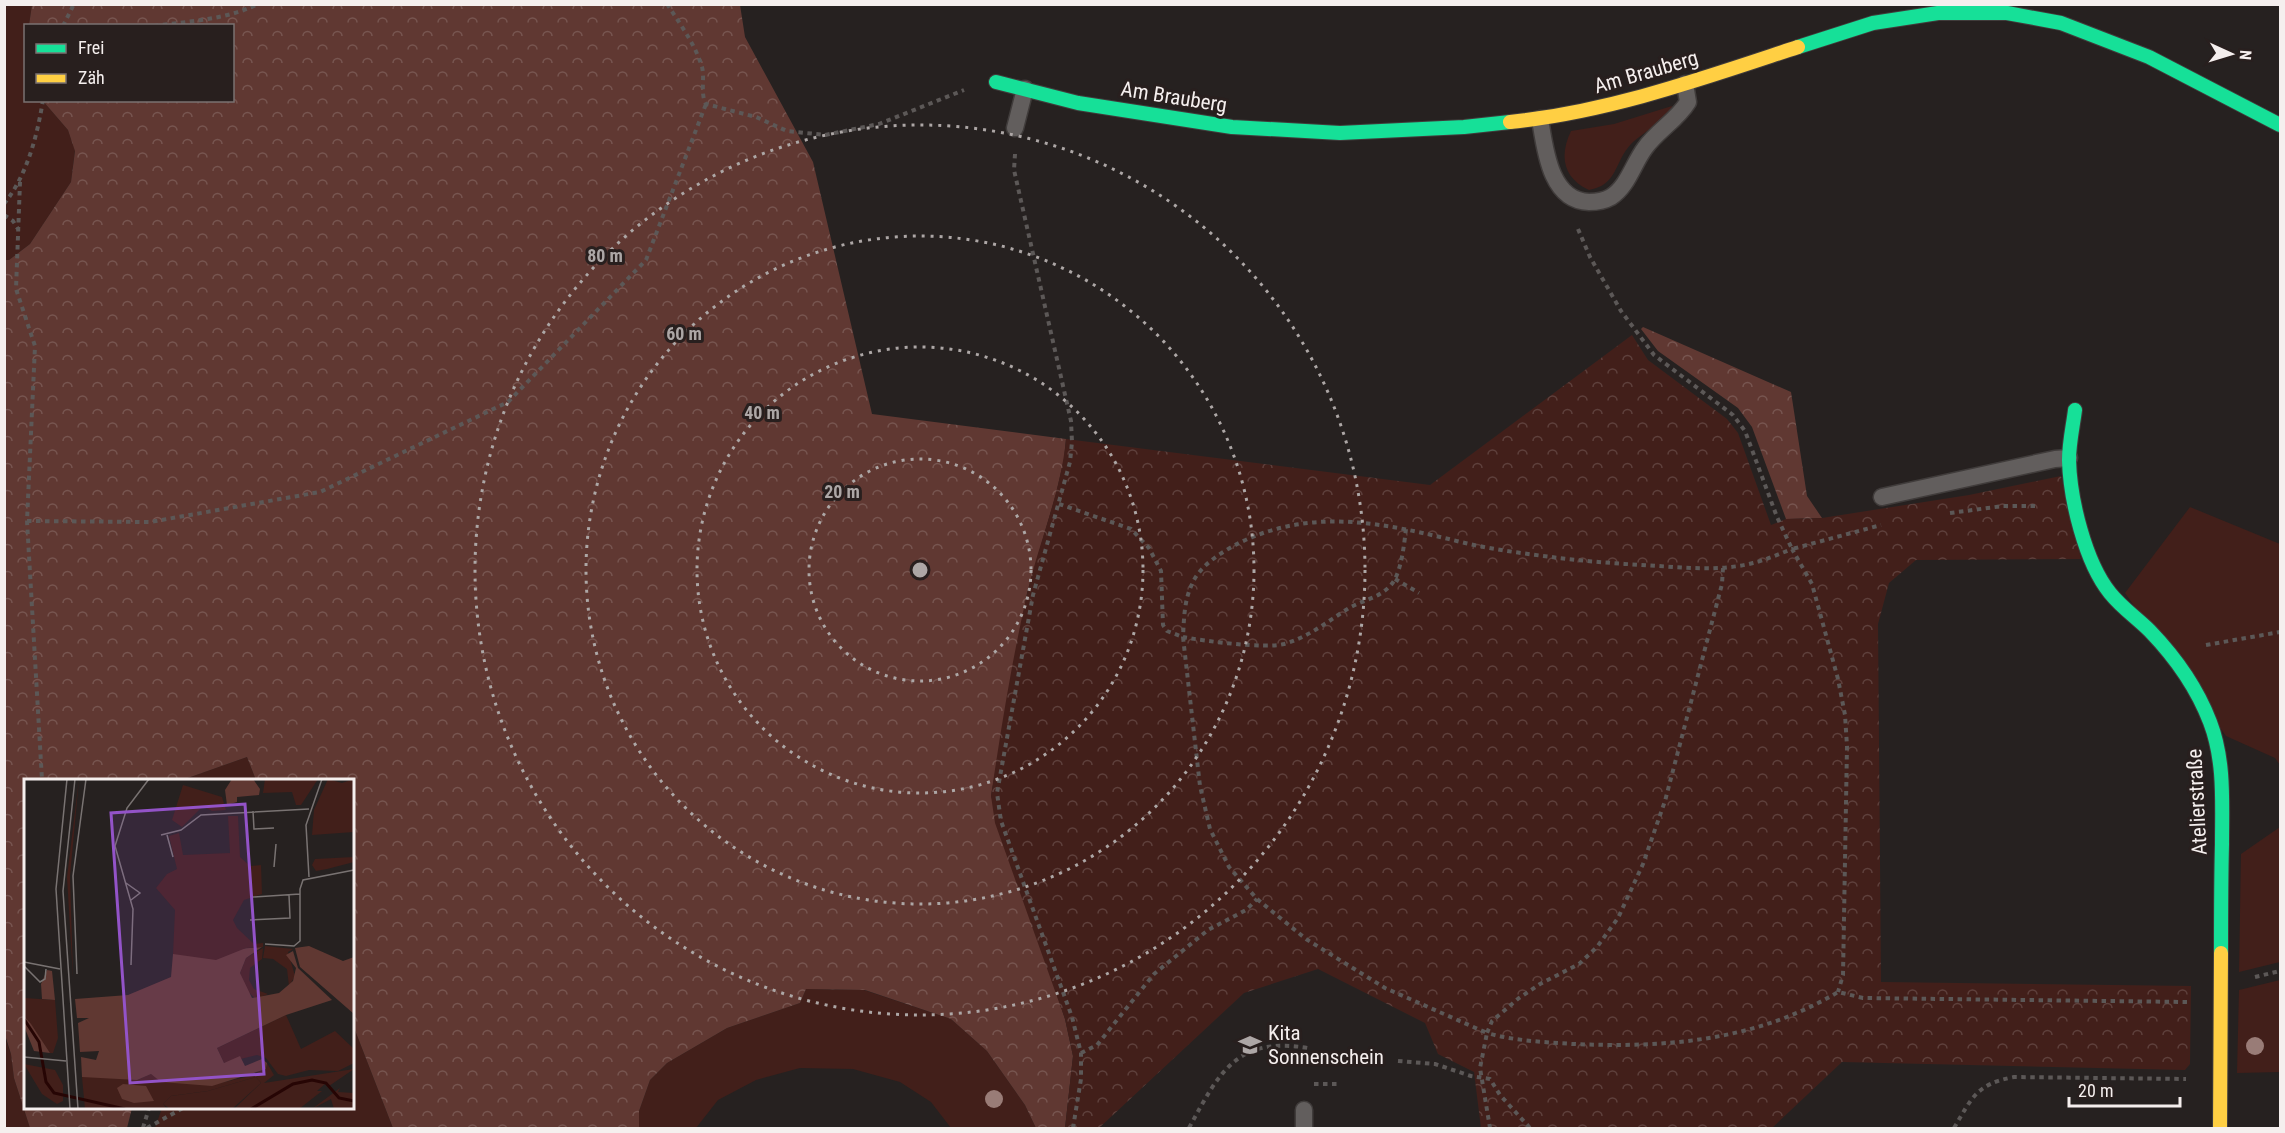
<svg xmlns="http://www.w3.org/2000/svg" width="2285" height="1133" font-family="'Roboto Condensed',sans-serif">
	<defs>
		<pattern id="forest-crowns" width="20" height="18" patternUnits="userSpaceOnUse" patternTransform="scale(1.5)"><rect width="20" height="18" fill="#603832"/><path d="M2 6a3 3 0 1 1 6 0M12 15a3 3 0 1 1 6 0" fill="none" stroke="#775550"/></pattern>
		<pattern id="park-crowns" width="20" height="18" patternUnits="userSpaceOnUse" patternTransform="scale(1.5)"><rect width="20" height="18" fill="#421f1a"/><path d="M2 6a3 3 0 1 1 6 0M12 15a3 3 0 1 1 6 0" fill="none" stroke="#5e403c"/></pattern>
	</defs>
	<rect width="100%" height="100%" fill="#262120"/>
	<path fill="#421f1a" d="M 4,5 L 32,5 L 29,25 L 26,26 L 24,63 L 26,100 L 43,101 L 68,130 L 75,150 L 71,182 L 30,244 L 9,260 L 5,260 Z
		M 1672,106 C 1670,117 1641,134 1631,144 C 1614,162 1618,185 1589,190 C 1563,178 1559,156 1571,131 L 1614,124 Z
		M 2190,507 L 2280,544 L 2280,765 L 2275,758 L 2226,736 L 2125,593 Z
		M 247,757 L 256,780 L 182,780 Z
		M 2280,827 L 2280,962 L 2239,972 L 2241,854 Z
		M 2280,980 L 2280,1072 L 2237,1073 L 2239,990 Z
		M 806,989 L 864,990 L 951,1019 L 987,1051 L 1025,1105 L 1036,1128 L 951,1128 L 931,1102 L 900,1082 L 853,1069 L 800,1068 L 756,1080 L 718,1100 L 696,1128 L 639,1128 L 639,1111 L 650,1080 L 667,1063 L 727,1028 L 800,1003 Z
		M 353,1025 L 393,1128 L 155,1128 L 162,1108 L 352,1108 Z
		M 4,1035 L 11,1054 L 14,1078 L 30,1128 L 5,1128 Z"/>
	<path fill="url(#forest-crowns)" d="M 32,5 L 740,5 L 745,37 L 813,162 L 872,414 L 1066,439 L 1064,459 L 1056,494 L 1027,593 L 991,796 L 1065,1019 L 1073,1056 L 1065,1128 L 1036,1128 L 1025,1105 L 987,1051 L 951,1019 L 865,990 L 806,989 L 800,1003 L 727,1028 L 667,1063 L 650,1080 L 639,1111 L 639,1128 L 393,1128 L 353,1025 L 352,780 L 256,780 L 247,757 L 182,780 L 26,780 L 26,1108 L 132,1108 L 127,1128 L 30,1128 L 14,1078 L 11,1054 L 5,1035 L 5,260 L 9,260 L 30,244 L 71,182 L 75,151 L 68,130 L 43,101 L 232,100 L 232,26 L 29,25 Z
		M 1643,327 L 1791,392 L 1807,496 L 1822,518 L 1786,519 L 1752,427 L 1738,408 L 1658,351 L 1641,329 Z"/>
	<path fill="url(#park-crowns)" d="M 1632,335 L 1648,360 L 1727,419 L 1738,433 L 1771,525 L 1786,519 L 1822,518 L 1969,495 L 2061,476 L 2081,559 L 1916,560 L 1889,583 L 1878,624 L 1881,982 L 2191,986 L 2190,1064 L 2185,1070 L 1842,1062 L 1772,1128 L 1481,1128 L 1474,1072 L 1438,1054 L 1425,1023 L 1318,969 L 1244,993 L 1099,1128 L 1065,1128 L 1073,1056 L 1065,1019 L 995,823 L 991,796 C 1001,728 1012,660 1027,594 C 1039,542 1061,492 1066,439 L 1430,485 Z"/>
	<g fill="none" stroke-linecap="round" stroke-linejoin="round">
		<g stroke="#403c3b" stroke-width="19">
			<path id="lane" d="M 1540,119 C 1545,149 1550,201 1589,202 C 1597,202 1604,201 1611,197 C 1628,186 1633,164 1645,148 C 1657,131 1677,120 1688,102 L 1685,84
				M 1015,128 L 1025,89
				M 1882,497 L 2055,459 L 2069,458
				M 1304,1128 L 1304,1110"/>
		</g>
		<g stroke="#403c3b" stroke-width="16">
			<path id="fast" d="M 1798,47 L 1873,23 L 1938,13 L 2007,13 L 2061,23 L 2149,57 L 2280,125
				M 996,82 L 1078,103 L 1232,127 L 1340,133 L 1464,127 L 1510,122
				M 2075,410 C 2073,426 2069,443 2069,460 C 2070,499 2085,562 2110,593 C 2122,608 2137,618 2150,631 C 2175,657 2197,688 2210,722 C 2225,761 2222,803 2222,844 C 2221,880 2221,917 2221,953"/>
		</g>
		<g stroke="#403c3b" stroke-width="16">
			<path id="slow" d="M 1510,122 C 1609,112 1704,78 1798,47
				M 2220,1128 L 2221,953"/>
		</g>
		<path stroke="#5c5857" stroke-width="4" stroke-dasharray="4.5 4.5" stroke-linecap="butt" d="M 667,4 C 680,24 695,44 702,67 C 705,78 700,94 706,104 L 756,117 L 787,131 L 825,135 L 879,124 L 964,90
			M 63,26 L 74,4
			M 154,26 C 189,21 226,20 258,4
			M 1015,154 L 1014,170 L 1071,421 L 1072,442 L 1070,462 L 1033,595 L 997,793 L 1001,821 L 1072,1017 L 1081,1053 L 1081,1079 L 1073,1128
			M 20,182 L 16,289 L 35,346 L 27,521 L 42,780
			M 4,204 C 27,175 37,137 43,100
			M 4,215 L 13,221 L 18,229
			M 1578,229 L 1590,257 L 1621,311 L 1654,355 L 1733,415 L 1745,431 L 1777,517 L 1792,549 L 1881,525
			M 1059,504 L 1131,529 L 1149,548 L 1161,571 L 1163,625 L 1167,631 L 1183,637 L 1200,786 L 1210,829 L 1229,867 L 1257,899 L 1306,939 L 1385,988 L 1487,1033 L 1480,1068 L 1490,1128
			M 1950,513 L 2003,506 L 2038,506
			M 27,521 L 150,522 L 320,492 L 508,402 L 646,260 L 706,104
			M 1406,529 C 1404,545 1402,565 1395,579 C 1385,597 1365,599 1349,608 C 1328,621 1309,637 1284,644 C 1265,649 1204,641 1183,637 C 1184,619 1184,601 1192,584 C 1200,565 1222,552 1239,543 C 1315,506 1387,524 1465,543 C 1495,550 1528,554 1559,558 C 1592,562 1625,564 1658,566 C 1690,568 1722,571 1753,563 C 1766,560 1779,554 1792,549 L 1812,584 L 1838,679 L 1845,715 L 1847,746 L 1843,975 L 1838,992
			M 1723,568 L 1722,584 L 1665,801 L 1643,864 L 1618,918 L 1597,947 L 1579,964 L 1540,984 L 1519,998 L 1492,1021 L 1487,1033 C 1515,1041 1544,1042 1573,1044 C 1666,1048 1756,1041 1838,992 L 1863,998 L 2187,1002
			M 1395,579 L 1419,593
			M 2206,645 L 2280,632
			M 2255,977 L 2280,971
			M 1081,1053 L 1097,1045 L 1154,974 L 1208,930 L 1246,910 L 1257,899
			M 1398,1061 L 1435,1064 L 1471,1076 L 1490,1079 L 1500,1095 L 1530,1128
			M 1314,1084 L 1337,1084
			M 143,1128 L 149,1108
			M 147,1128 L 183,1108
			M 1189,1128 C 1219,1073 1236,1036 1308,1048
			M 1954,1128 C 1972,1098 1976,1084 2014,1077 L 2186,1079"/>
		<use href="#lane" stroke="#625e5d" stroke-width="16"/>
		<use href="#fast" stroke="#16e098" stroke-width="14"/>
		<use href="#slow" stroke="#ffcf43" stroke-width="14"/>
	</g>
	<g fill="#997c77">
		<circle cx="2255" cy="1046" r="9"/>
		<circle cx="994" cy="1099" r="9"/>
	</g>
	<g fill="none" stroke="#ada7a6" stroke-width="3" stroke-dasharray="3 6">
		<circle cx="920" cy="570" r="111"/>
		<circle cx="920" cy="570" r="223"/>
		<circle cx="920" cy="570" r="334"/>
		<circle cx="920" cy="570" r="445"/>
	</g>
	<defs>
		<g id="school-bare" transform="scale(1.8)"><path d="M0-5L7-2L0 1L-7-2ZM-4 1L0 2.5L4 1V4Q0 6-4 4Z" fill="#ada7a6" stroke="#281f1e" stroke-width="2.5" paint-order="stroke"/></g>
	</defs>
	<g fill-rule="evenodd">
		<use href="#school-bare" x="1250" y="1045"/>
	</g>
	<g text-anchor="middle" stroke-width="6" stroke-linejoin="round" paint-order="stroke">
		<g font-size="21" fill="#f5efee" stroke="#281f1e">
			<text transform="translate(1646 72) rotate(-16)" y="7">Am Brauberg</text>
			<text transform="translate(1174 97) rotate(9)" y="7">Am Brauberg</text>
			<text transform="translate(2197 802) rotate(-93)" y="7">Atelierstraße</text>
		</g>
		<g font-size="21" fill="#f5efee" stroke="#281f1e" text-anchor="start">
			<text x="1268" y="1040">Kita<tspan x="1268" dy="24">Sonnenschein</tspan></text>
		</g>
	</g>
	<g transform="translate(24 779)">
		<rect width="330" height="330" fill="#262120"/>
		<path d="M 55,0 L 46,97 L 49,199 L 43,98 ZM 304,0 L 318,4 L 330,0 L 330,53 L 288,56 L 290,31 ZM 159,6 L 198,18 L 202,31 L 188,32 L 179,27 L 158,48 L 148,41 ZM 330,78 L 330,83 L 303,90 L 292,92 L 288,86 L 291,80 ZM 241,167 L 269,170 L 264,173 L 271,197 L 265,207 L 263,190 L 249,180 L 239,179 ZM 239,169 L 238,180 L 226,189 L 225,201 L 230,210 L 244,215 L 232,220 L 221,210 L 216,194 L 222,179 ZM 0,219 L 31,221 L 34,259 L 29,274 L 26,274 L 0,237 ZM 262,236 L 277,270 L 311,252 L 330,270 L 330,284 L 314,292 L 285,291 L 262,297 L 254,295 L 242,279 L 233,276 L 200,284 L 193,269 ZM 243,284 L 250,296 L 240,304 L 330,290 L 305,307 L 302,304 L 293,312 L 298,312 L 275,330 L 210,330 L 237,304 L 232,298 L 184,312 L 147,317 L 139,325 L 135,319 L 143,330 L 61,330 L 58,298 L 62,297 L 113,301 L 127,295 L 136,301 L 192,305 L 226,297 L 243,289 ZM 0,285 L 31,291 L 39,306 L 39,322 L 33,325 L 18,315 ZM 316,309 L 314,313 L 330,314 L 330,330 L 310,330 L 307,320 L 288,330 Z" fill="#421f1a"/>
		<path d="M 208,0 L 229,0 L 236,10 L 235,16 L 213,18 L 213,23 L 203,26 L 201,11 ZM 285,167 L 319,182 L 330,178 L 330,235 L 276,188 L 271,169 ZM 238,168 L 222,179 L 216,194 L 228,219 L 255,214 L 269,202 L 272,189 L 262,176 L 269,172 L 274,189 L 308,221 L 262,236 L 193,269 L 200,284 L 216,277 L 221,287 L 238,280 L 243,284 L 242,290 L 188,307 L 137,303 L 127,295 L 113,301 L 58,298 L 57,278 L 72,281 L 75,272 L 56,273 L 54,244 L 65,239 L 53,239 L 51,220 L 104,216 L 147,198 L 149,175 ZM 23,191 L 28,192 L 31,221 L 18,220 L 17,205 ZM 0,237 L 7,245 L 26,274 L 10,272 L 0,247 ZM 99,305 L 122,307 L 130,322 L 110,324 L 98,320 L 93,309 Z" fill="#603832"/>
		<path d="M 241,0 L 294,0 L 277,26 L 272,26 L 268,13 L 239,14 ZM 204,37 L 214,37 L 216,78 L 226,87 L 237,86 L 238,115 L 220,121 L 209,141 L 213,149 L 230,165 L 239,164 L 239,168 L 222,169 L 192,181 L 149,175 L 151,131 L 132,109 L 143,95 L 153,90 L 145,57 L 155,54 L 159,76 L 206,74 ZM 232,298 L 237,304 L 208,330 L 146,330 L 139,325 L 147,317 L 184,312 Z" fill="#421f1a"/>
		<path fill="none" stroke="#260504" stroke-width="3" d="M 0,240 L 15,263 L 22,303 L 30,314 L 101,330M 227,330 L 269,305 L 288,301 L 302,304 L 315,319 L 330,322"/>
		<path fill="none" stroke="#797372" stroke-width="1.5" d="M 43,0 L 32,110 L 46,330M 51,0 L 39,112 L 54,330M 229,32 L 230,50 L 250,49M 137,56 L 157,51 L 177,36 L 285,30M 143,56 L 149,78M 250,88 L 252,65M 285,98 L 282,46 L 298,0M 102,104 L 116,114 L 107,121M 229,118 L 276,115M 226,141 L 266,139 L 265,116M 241,165 L 270,167 L 276,162 L 276,110 L 279,101 L 330,91M 0,183 L 36,190M 107,186 L 109,130 L 91,67 L 103,29 L 125,0M 0,187 L 16,203 L 21,200 L 22,190M 53,195 L 49,97 L 62,0M 0,278 L 42,282"/>
		<path fill="#9353c8" fill-opacity="0.15" stroke="#9353c8" stroke-width="3" d="M 221,25 L 240,295 L 106,304 L 87,34 Z"/>
		<rect width="330" height="330" fill="none" stroke="#f5efee" stroke-width="3"/>
	</g>
	<circle cx="920" cy="570" r="9" fill="#ada7a6" stroke="#281f1e" stroke-width="3"/>
	<g font-size="18" text-anchor="middle" font-weight="bold" fill="#ada7a6" stroke="#281f1e" stroke-width="6" stroke-linejoin="round" paint-order="stroke">
		<text x="605" y="262">80 m</text>
		<text x="684" y="340">60 m</text>
		<text x="762" y="419">40 m</text>
		<text x="842" y="498">20 m</text>
	</g>
	<rect width="2285" height="1133" fill="none" stroke="#f5efee" stroke-width="12"/>
	<rect x="24" y="24" width="210" height="78" fill="#281f1e" stroke="#7a7271" stroke-width="1.5"/>
	<rect x="36" y="44" width="30" height="9" fill="#16e098" stroke="#7a7271" stroke-width="1.5"/>
	<text x="78" y="54" font-size="18" fill="#f5efee">Frei</text>
	<rect x="36" y="74" width="30" height="9" fill="#ffcf43" stroke="#7a7271" stroke-width="1.5"/>
	<text x="78" y="84" font-size="18" fill="#f5efee">Zäh</text>
	<g transform="translate(2231 54) rotate(94)" stroke="#281f1e" stroke-width="4.5" paint-order="stroke">
	<path d="M0-4.5L10 22L0 15L-10 22Z" fill="#f5efee"/>
	<text y="-9" font-size="16" font-weight="bold" text-anchor="middle" fill="#f5efee">N</text>
	</g>
	<path d="M2069 1097v9h111v-9" fill="none" stroke="#f5efee" stroke-width="3"/>
	<text x="2078" y="1097" font-size="18" fill="#f5efee" stroke="#281f1e" stroke-width="4.5" paint-order="stroke">20 m</text>
</svg>
